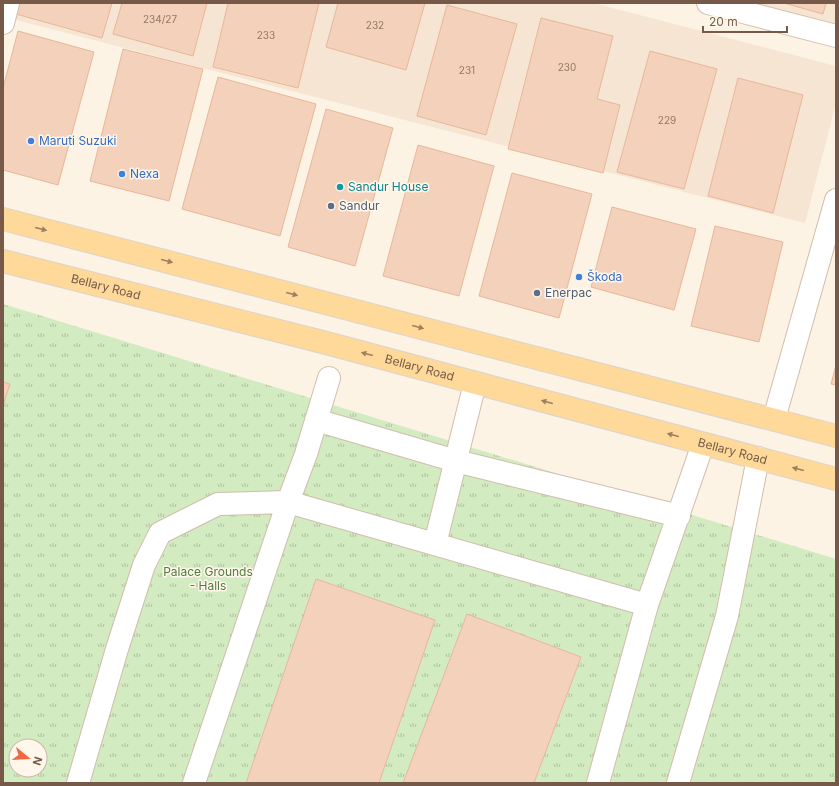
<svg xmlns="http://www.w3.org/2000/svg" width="839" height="786" font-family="Inter,sans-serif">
	<defs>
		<pattern id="park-tufts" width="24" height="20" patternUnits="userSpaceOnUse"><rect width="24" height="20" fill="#d2ebc1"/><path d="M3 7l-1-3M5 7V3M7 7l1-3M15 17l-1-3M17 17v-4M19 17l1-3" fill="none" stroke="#afc19f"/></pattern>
	</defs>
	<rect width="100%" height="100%" fill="#fdf3e4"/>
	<path fill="#f5e5d2" d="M 16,3 L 593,3 L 836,66 L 836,103 L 805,223 L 12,19 Z
		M 724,3 L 836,3 L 836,32 Z"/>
	<path fill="url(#park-tufts)" fill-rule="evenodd" d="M 3,304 L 836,559 L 836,783 L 3,783 ZM 16,746 L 40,746 L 40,770 L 16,770 Z"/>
	<path fill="#f4d1ba" stroke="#e7b79a" d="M 19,3 L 112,3 L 102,38 L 16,14 Z
		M 122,3 L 207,3 L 193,56 L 113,34 Z
		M 228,3 L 319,3 L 298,88 L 213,67 Z
		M 338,3 L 425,3 L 406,70 L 326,47 Z
		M 784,3 L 826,3 L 823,14 Z
		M 447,5 L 517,24 L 486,135 L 417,116 Z
		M 541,18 L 613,36 L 597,99 L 620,105 L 603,173 L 508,149 Z
		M 18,31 L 94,52 L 58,185 L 3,170 L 3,88 Z
		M 123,49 L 203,69 L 169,201 L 90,181 Z
		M 650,51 L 717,69 L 684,189 L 617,172 Z
		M 218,77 L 316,104 L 280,236 L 182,209 Z
		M 738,78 L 803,95 L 773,213 L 708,196 Z
		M 326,109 L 393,128 L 355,266 L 288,247 Z
		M 418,145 L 494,166 L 459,296 L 383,276 Z
		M 512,173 L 592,194 L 559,318 L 479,296 Z
		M 612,207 L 696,229 L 674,310 L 591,287 Z
		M 715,226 L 783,242 L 759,342 L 691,326 Z
		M 836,365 L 836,385 L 831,384 Z
		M 3,382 L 10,384 L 3,405 Z
		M 316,579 L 435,620 L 379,783 L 246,783 Z
		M 467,614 L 581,657 L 534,783 L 403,783 Z"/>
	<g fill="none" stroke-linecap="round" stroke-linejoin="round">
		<g stroke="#d1bdac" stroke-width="24">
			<path id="minor" d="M 708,3 L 836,36
				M 3,23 L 8,3
				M 774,419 L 836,200
				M 316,420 L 456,461 L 679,516
				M 435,544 L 475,383
				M 78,783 L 117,649 L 144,565 L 160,533 L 218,504 L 288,502 L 306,454 L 329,378
				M 194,783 L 288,502 L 647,605
				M 598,783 L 647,605 L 703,444
				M 678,783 L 727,616 L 758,458"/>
		</g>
		<g stroke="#dbd4cf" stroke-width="24">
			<g id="major">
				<path d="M 3,219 L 836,436"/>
				<path id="s1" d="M 3,261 L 330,344 L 836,479"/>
			</g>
		</g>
		<use href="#minor" stroke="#fff" stroke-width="22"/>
		<use href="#major" stroke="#fed999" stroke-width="22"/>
	</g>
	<defs><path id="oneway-solid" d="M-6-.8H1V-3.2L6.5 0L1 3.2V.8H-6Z"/></defs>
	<g fill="#9f7f60">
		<use href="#oneway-solid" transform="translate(41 229) rotate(15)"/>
		<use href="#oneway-solid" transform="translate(167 261) rotate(15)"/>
		<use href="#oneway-solid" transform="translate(292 294) rotate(15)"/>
		<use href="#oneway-solid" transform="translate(418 327) rotate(15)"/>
		<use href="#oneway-solid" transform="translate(367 354) rotate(-165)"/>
		<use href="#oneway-solid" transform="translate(547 402) rotate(-165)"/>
		<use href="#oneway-solid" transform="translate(673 435) rotate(-165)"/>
		<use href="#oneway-solid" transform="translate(798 469) rotate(-165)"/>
	</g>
	<g fill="#3f7fe0" stroke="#fff7eb" stroke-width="1.5">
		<circle cx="31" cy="141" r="4"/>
		<circle cx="122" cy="174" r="4"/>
		<circle cx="579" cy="277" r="4"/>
	</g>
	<circle fill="#0f9aa8" stroke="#fff7eb" stroke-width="1.5" cx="340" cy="187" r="4"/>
	<g fill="#5c6f8a" stroke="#fff7eb" stroke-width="1.5">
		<circle cx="331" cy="206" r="4"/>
		<circle cx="537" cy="293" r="4"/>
	</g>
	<g text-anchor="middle" stroke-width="3" stroke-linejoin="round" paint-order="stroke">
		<g font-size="10" fill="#967764">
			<text x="160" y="23">234/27</text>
			<text x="375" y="29">232</text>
			<text x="266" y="39">233</text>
			<text x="567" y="71">230</text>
			<text x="467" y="74">231</text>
			<text x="667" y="124">229</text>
		</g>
		<g font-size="12" fill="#366cbe" stroke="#fff7eb" text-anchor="start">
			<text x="39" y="145">Maruti Suzuki</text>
			<text x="130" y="178">Nexa</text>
			<text x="587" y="281">Škoda</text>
		</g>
		<g font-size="12" fill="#0d838f" stroke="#fff7eb" text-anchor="start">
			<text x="348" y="191">Sandur House</text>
		</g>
		<g font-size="12" fill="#4e5e75" stroke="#fff7eb" text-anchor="start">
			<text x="339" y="210">Sandur</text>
			<text x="545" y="297">Enerpac</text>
		</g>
		<g font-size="12" fill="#765948" stroke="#fff7eb">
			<text dy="4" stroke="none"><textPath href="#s1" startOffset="106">Bellary Road</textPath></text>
			<text dy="4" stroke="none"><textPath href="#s1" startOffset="430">Bellary Road</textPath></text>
			<text dy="4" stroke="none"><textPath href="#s1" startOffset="754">Bellary Road</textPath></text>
		</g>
		<g font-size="12" fill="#527d40" stroke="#fff7eb">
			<text x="208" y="576">Palace Grounds<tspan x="208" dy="14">- Halls</tspan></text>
		</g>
	</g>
	<rect width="839" height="786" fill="none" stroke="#765948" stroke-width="8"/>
	<g transform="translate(28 758) rotate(108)"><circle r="19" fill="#fff7eb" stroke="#c8b8aa"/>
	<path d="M0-3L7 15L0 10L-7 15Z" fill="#ec6944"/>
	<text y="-6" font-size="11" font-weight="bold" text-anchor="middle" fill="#765948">N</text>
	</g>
	<path d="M703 26v6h84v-6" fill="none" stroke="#765948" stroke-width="2"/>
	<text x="709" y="26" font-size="12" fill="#765948" stroke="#fff7eb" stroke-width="3" paint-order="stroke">20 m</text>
</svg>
